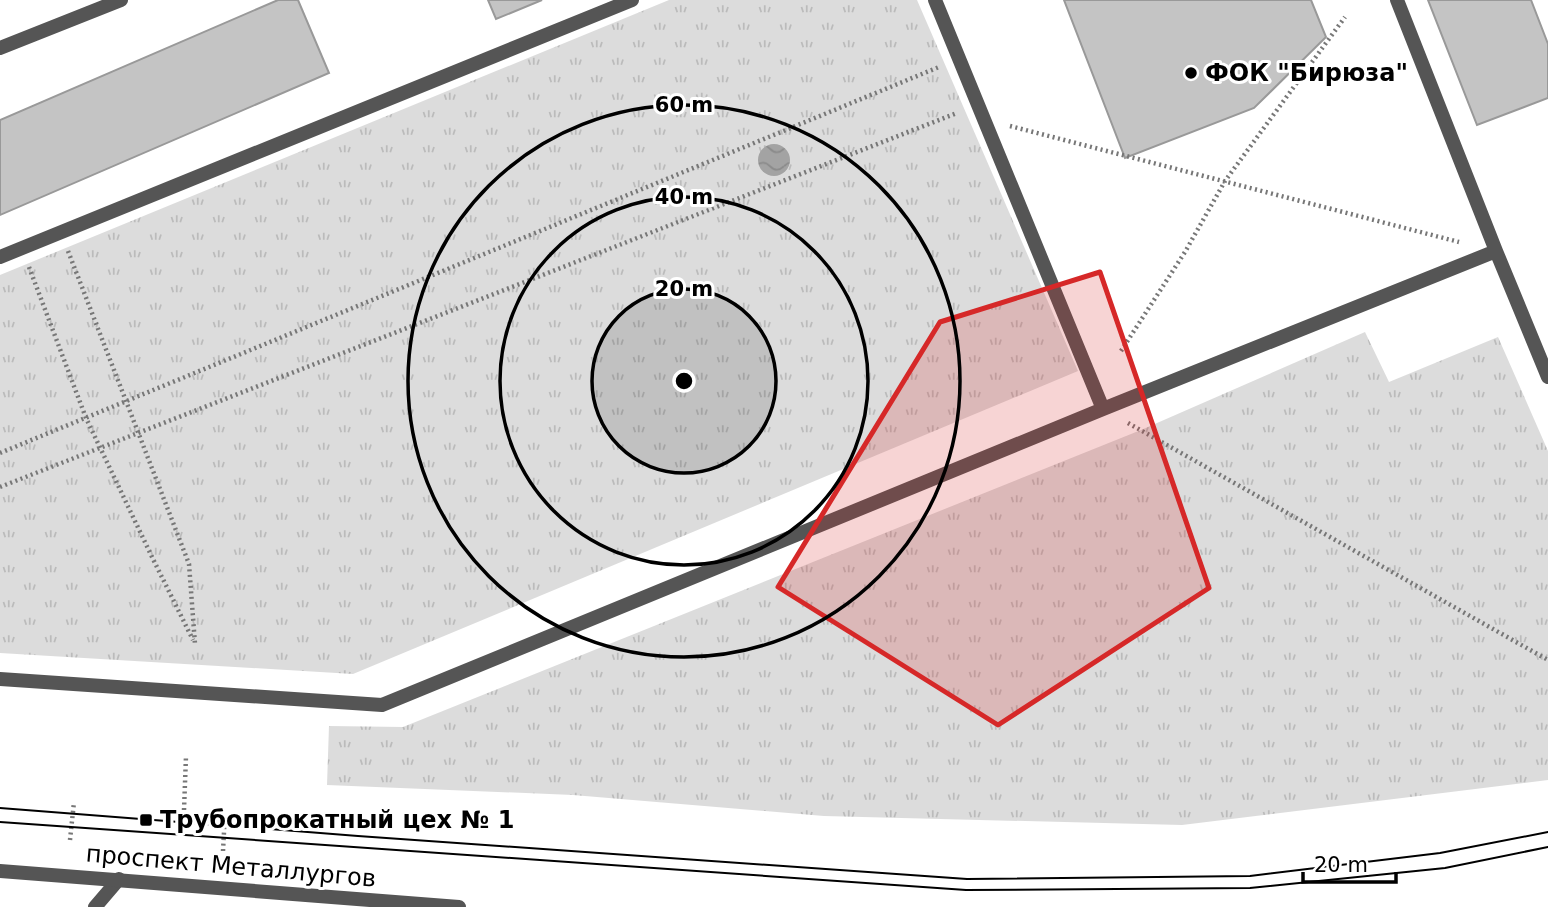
<svg xmlns="http://www.w3.org/2000/svg" width="1548" height="907" font-family="'DejaVu Sans',sans-serif">
	<defs>
		<pattern id="park-tufts" width="24" height="20" patternUnits="userSpaceOnUse" patternTransform="scale(1.75)"><rect width="24" height="20" fill="#dcdcdc"/><path d="M3 7l-1-3M5 7V3M7 7l1-3M15 17l-1-3M17 17v-4M19 17l1-3" fill="none" stroke="#bbb"/></pattern>
		<pattern id="water-waves" width="16" height="10" patternUnits="userSpaceOnUse" patternTransform="scale(1.75)"><rect width="16" height="10" fill="#a3a3a3"/><path d="M0 5q4-4 8 0t8 0" fill="none" stroke="#8b8b8b"/></pattern>
	</defs>
	<rect width="100%" height="100%" fill="#fff"/>
	<path fill="url(#park-tufts)" d="M 669,0 L 917,0 L 1078,371 L 353,674 L 0,653 L 0,275 Z
		M 1365,332 L 1389,382 L 1498,337 L 1548,451 L 1548,780 L 1182,825 L 824,816 L 573,795 L 327,785 L 329,726 L 403,727 L 1141,430 Z"/>
	<path fill="url(#water-waves)" d="M758 160a16 16 0 1 1 32 0a16 16 0 1 1-32 0Z"/>
	<path fill="#c4c4c4" stroke="#999" stroke-width="2" d="M 278,0 L 298,0 L 329,73 L 0,215 L 0,120 Z
		M 488,0 L 542,0 L 496,19 Z
		M 1064,0 L 1311,0 L 1326,37 L 1254,108 L 1125,158 Z
		M 1428,0 L 1531,0 L 1548,44 L 1548,98 L 1477,125 Z"/>
	<g fill="none" stroke-linecap="round" stroke-linejoin="round">
		<path stroke="#777" stroke-width="4.5" stroke-dasharray="2 3.5" stroke-linecap="butt" d="M 1010,126 L 1459,242
			M 68,251 L 189,564 L 195,644
			M 29,267 L 86,418 L 153,559 L 193,640
			M 1121,351 L 1185,252 L 1225,181 L 1345,17
			M 1128,423 L 1548,660
			M 0,453 L 939,67
			M 0,487 L 957,113
			M 184,810 L 186,756
			M 70,840 L 74,802
			M 223,851 L 225,813"/>
		<path stroke="#555" stroke-width="14" d="M 935,0 L 1103,409
			M 1397,0 L 1496,251 L 1548,377
			M 0,48 L 121,0
			M 0,257 L 632,0
			M 0,679 L 382,705 L 1103,409 L 1496,251
			M 95,907 L 119,879"/>
		<path stroke="#555" stroke-width="14" d="M 0,871 L 459,907"/>
		<path stroke="#000" stroke-width="2" d="M 0,808 L 358,836 L 967,879 L 1250,876 L 1440,853 L 1548,832
			M 0,822 L 966,890 L 1250,888 L 1445,868 L 1548,847"/>
	</g>
	<path fill="#d62828" fill-opacity="0.2" stroke="#d62828" stroke-width="5" stroke-linejoin="round" d="M 1100,272 L 1209,588 L 998,725 L 778,587 L 940,322 Z"/>
	<circle cx="684" cy="381" r="92" fill="#000" fill-opacity=".12"/>
	<g fill="none" stroke="#000" stroke-width="3.5">
		<circle cx="684" cy="381" r="92"/>
		<circle cx="684" cy="381" r="184"/>
		<circle cx="684" cy="381" r="276"/>
	</g>
	<g fill="#000" stroke="#fff" stroke-width="2.5">
		<circle cx="1191" cy="73" r="7"/>
		<rect x="139" y="813" width="14" height="14" rx="3.5"/>
	</g>
	<g text-anchor="middle" stroke-width="6" stroke-linejoin="round" paint-order="stroke">
		<g font-size="24" font-weight="bold" fill="#000" stroke="#fff" text-anchor="start">
			<text x="1205" y="81">ФОК "Бирюза"</text>
			<text x="160" y="828">Трубопрокатный цех № 1</text>
		</g>
		<g font-size="24" fill="#000" stroke="#fff">
			<text transform="translate(231 866) rotate(5)" y="8">проспект Металлургов</text>
		</g>
	</g>
	<circle cx="684" cy="381" r="10" fill="#000" stroke="#fff" stroke-width="3.5"/>
	<g font-size="21" text-anchor="middle" font-weight="bold" fill="#000" stroke="#fff" stroke-width="6" stroke-linejoin="round" paint-order="stroke">
		<text x="684" y="112">60 m</text>
		<text x="684" y="204">40 m</text>
		<text x="684" y="296">20 m</text>
	</g>
	<path d="M1303 872v10h93v-10" fill="none" stroke="#000000" stroke-width="3.5"/>
	<text x="1314" y="872" font-size="21" fill="#000000" stroke="#ffffff" stroke-width="5" paint-order="stroke">20 m</text>
</svg>
